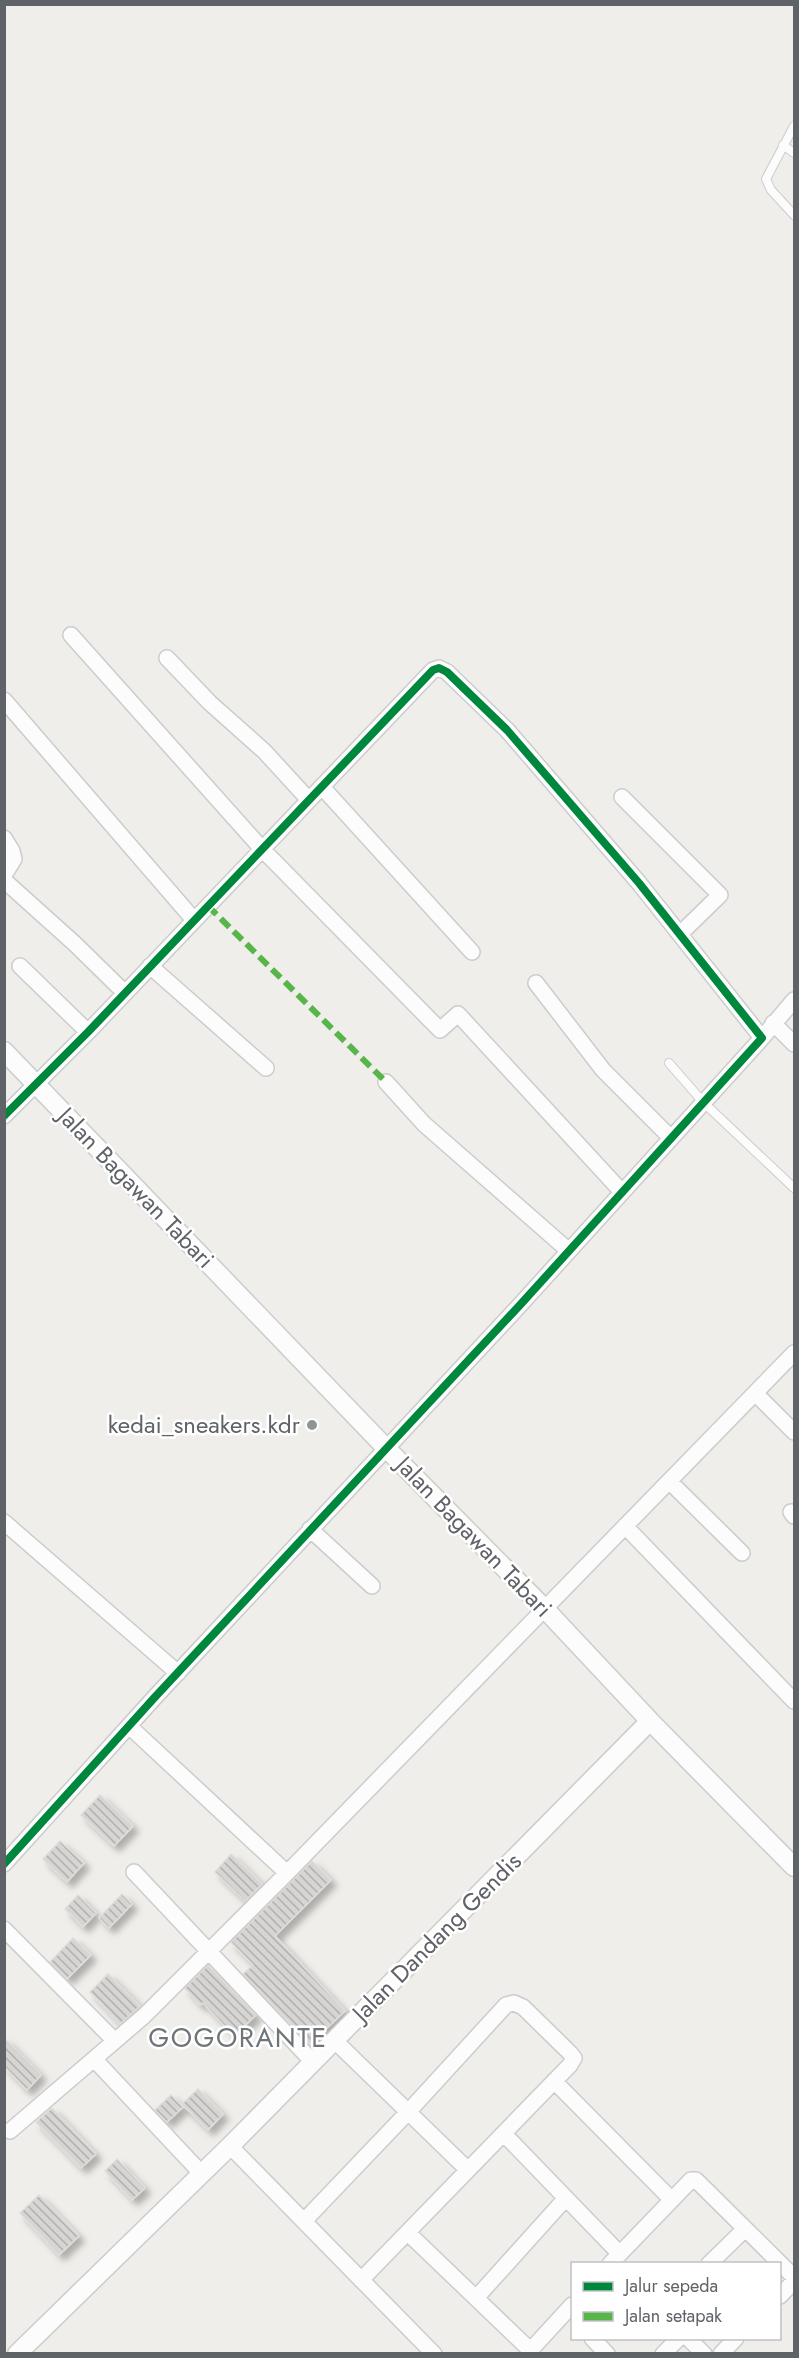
<svg xmlns="http://www.w3.org/2000/svg" width="799" height="2358" font-family="Jost,sans-serif">
	<defs>
		<pattern id="building-back-hatch" width="6" height="6" patternUnits="userSpaceOnUse" patternTransform="scale(1.5)"><rect width="6" height="6" fill="#d6d5d3"/><path d="M-1 5l2 2M0 0l6 6M5-1l2 2" fill="none" stroke="#b1b0af"/></pattern>
		<filter id="shadow"><feDropShadow dx="5.5" dy="5.5" stdDeviation="3" flood-color="#0004"/></filter>
	</defs>
	<rect width="100%" height="100%" fill="#efeeea"/>
	<path fill="url(#building-back-hatch)" stroke="#deddd9" stroke-width="1.5" filter="url(#shadow)" d="M 100,1795 L 133,1826 L 114,1846 L 81,1815 Z
		M 60,1841 L 84,1863 L 67,1882 L 43,1859 Z
		M 231,1854 L 262,1884 L 245,1901 L 215,1872 Z
		M 312,1861 L 331,1880 L 275,1936 L 345,2011 L 310,2044 L 243,1974 L 253,1965 L 231,1942 Z
		M 122,1894 L 132,1904 L 109,1928 L 99,1918 Z
		M 78,1895 L 96,1913 L 83,1927 L 65,1909 Z
		M 73,1938 L 91,1955 L 67,1979 L 50,1962 Z
		M 208,1965 L 256,2015 L 234,2036 L 203,2003 L 200,2005 L 185,1988 Z
		M 108,1974 L 140,2006 L 120,2024 L 90,1992 Z
		M 4,2038 L 41,2075 L 27,2090 L 4,2066 Z
		M 198,2089 L 223,2114 L 208,2130 L 182,2104 Z
		M 171,2095 L 183,2107 L 167,2122 L 155,2110 Z
		M 52,2108 L 96,2154 L 81,2168 L 36,2122 Z
		M 117,2159 L 145,2188 L 132,2200 L 105,2171 Z
		M 39,2195 L 79,2236 L 59,2255 L 20,2213 Z"/>
	<g fill="none" stroke-linecap="round" stroke-linejoin="round">
		<g stroke="#cbcccc" stroke-width="10">
			<path id="service" d="M 794,126 L 766,179 L 771,190 L 794,215
				M 783,145 L 794,153
				M 669,1063 L 703,1102 L 794,1188"/>
		</g>
		<g stroke="#cbcccc" stroke-width="18">
			<path id="minor" d="M 71,635 L 262,849 L 440,1030 L 458,1014 L 622,1192
				M 167,658 L 210,703 L 264,751 L 309,800
				M 4,700 L 194,920
				M 322,787 L 472,952
				M 622,797 L 720,895 L 680,934
				M 4,838 L 12,851 L 14,859 L 4,875
				M 4,878 L 6,882 L 75,944 L 125,993
				M 20,966 L 88,1032
				M 150,966 L 266,1068
				M 536,983 L 603,1070 L 671,1138
				M 773,1023 L 794,1044
				M 762,1038 L 794,1000
				M 386,1082 L 424,1124 L 569,1251
				M 4,1116 L 88,1032 L 433,670 L 439,668 L 447,672 L 507,730 L 639,883 L 762,1038 L 520,1305 L 155,1697 L 4,1864
				M 755,1393 L 794,1432
				M 669,1481 L 742,1553
				M 791,1512 L 794,1516
				M 4,1522 L 178,1673
				M 625,1526 L 794,1701
				M 310,1529 L 372,1586
				M 129,1726 L 287,1873
				M 134,1872 L 313,2062
				M 4,1929 L 115,2041
				M 334,2040 L 468,2170
				M 94,2059 L 202,2174
				M 554,2081 L 672,2200
				M 10,2131 L 144,2016 L 287,1873 L 794,1353
				M 504,2134 L 619,2253
				M 230,2146 L 434,2354
				M 304,2221 L 409,2111 L 506,2005 L 514,2003 L 523,2007 L 570,2053 L 574,2058 L 570,2065 L 361,2280
				M 408,2233 L 530,2350
				M 610,2264 L 691,2180 L 696,2180 L 794,2277
				M 709,2264 L 745,2229
				M 780,2296 L 794,2281
				M 476,2298 L 566,2198
				M 592,2338 L 607,2354
				M 688,2338 L 704,2354
				M 527,2354 L 572,2305
				M 663,2354 L 679,2338
				M 721,2354 L 736,2338"/>
		</g>
		<g stroke="#cbcccc" stroke-width="21">
			<path id="tertiary" d="M 4,1051 L 386,1448 L 544,1608 L 650,1721 L 794,1867
				M 17,2354 L 230,2146 L 650,1721"/>
		</g>
		<use href="#service" stroke="#fdfcfc" stroke-width="8"/>
		<use href="#minor" stroke="#fdfcfc" stroke-width="15"/>
		<use href="#tertiary" stroke="#fdfcfc" stroke-width="18"/>
		<path stroke="#58b549" stroke-width="6" stroke-dasharray="12 6" stroke-linecap="butt" d="M 208,906 L 386,1082"/>
		<g stroke="#fff" stroke-width="11">
			<path id="cycleway" d="M 4,1116 L 88,1032 L 433,670 L 439,668 L 447,672 L 507,730 L 639,883 L 762,1038 L 520,1305 L 155,1697 L 4,1864"/>
		</g>
		<use href="#cycleway" stroke="#00873e" stroke-width="8"/>
	</g>
	<circle fill="#919496" stroke="#fff" stroke-width="2" cx="312" cy="1425" r="6"/>
	<g text-anchor="middle" stroke-width="5" stroke-linejoin="round" paint-order="stroke">
		<g font-size="24" fill="#5f6368" stroke="#fff">
			<text transform="translate(136 1188) rotate(46)" y="8">Jalan Bagawan Tabari</text>
			<text transform="translate(474 1537) rotate(46)" y="8">Jalan Bagawan Tabari</text>
			<text transform="translate(437 1937) rotate(-45)" y="8">Jalan Dandang Gendis</text>
		</g>
		<g font-size="24" fill="#5f6368" stroke="#fff" text-anchor="end">
			<text x="300" y="1433">kedai_sneakers.kdr</text>
		</g>
		<g font-size="27" letter-spacing="1.5" fill="#70757a" stroke="#fff">
			<text x="238" y="2047">GOGORANTE</text>
		</g>
	</g>
	<rect width="799" height="2358" fill="none" stroke="#5f6368" stroke-width="12"/>
	<rect x="571" y="2262" width="210" height="78" fill="#ffffff" stroke="#bfc1c3" stroke-width="1.5"/>
	<rect x="583" y="2282" width="30" height="9" fill="#00873e" stroke="#bfc1c3" stroke-width="1.5"/>
	<text x="625" y="2292" font-size="18" fill="#5f6368">Jalur sepeda</text>
	<rect x="583" y="2312" width="30" height="9" fill="#58b549" stroke="#bfc1c3" stroke-width="1.5"/>
	<text x="625" y="2322" font-size="18" fill="#5f6368">Jalan setapak</text>
</svg>
